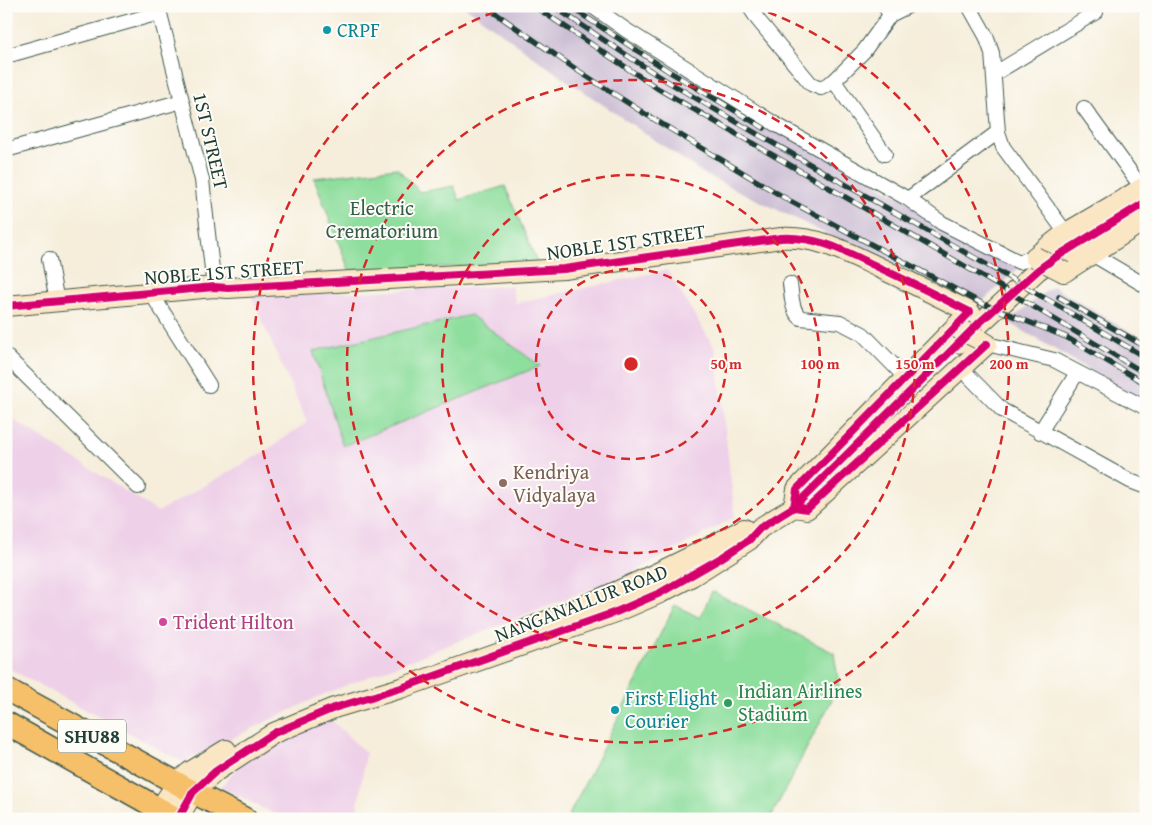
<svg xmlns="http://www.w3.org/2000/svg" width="1152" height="825" font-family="'Gentium Book Plus',serif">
	<rect width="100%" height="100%" fill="#fdfcf7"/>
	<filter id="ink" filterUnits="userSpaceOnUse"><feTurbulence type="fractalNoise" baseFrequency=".02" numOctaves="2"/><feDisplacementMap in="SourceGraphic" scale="10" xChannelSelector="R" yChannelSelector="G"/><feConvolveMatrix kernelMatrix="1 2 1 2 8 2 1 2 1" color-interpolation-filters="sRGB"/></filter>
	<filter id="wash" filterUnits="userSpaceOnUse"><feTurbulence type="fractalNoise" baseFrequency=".0096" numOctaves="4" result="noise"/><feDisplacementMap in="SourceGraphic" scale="20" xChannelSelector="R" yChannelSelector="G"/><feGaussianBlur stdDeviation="1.12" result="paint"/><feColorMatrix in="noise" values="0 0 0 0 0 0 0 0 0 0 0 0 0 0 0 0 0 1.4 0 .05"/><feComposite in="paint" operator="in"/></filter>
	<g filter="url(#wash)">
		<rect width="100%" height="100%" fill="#f6eedb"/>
		<path fill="#eed0e8" d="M 667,270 L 716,350 L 735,517 L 636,571 L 322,695 L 183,762 L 6,667 L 6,415 L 158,512 L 267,450 L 307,422 L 251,296 L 511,286 L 516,303 Z
			M 330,719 L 366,753 L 356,819 L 284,819 L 221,787 L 249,754 Z"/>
		<path fill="#ccbed4" d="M 464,6 L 584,6 L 629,39 L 1020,267 L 976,307 L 706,175 L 549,68 Z
			M 1054,287 L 1146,341 L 1146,403 L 1008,322 L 1046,291 Z"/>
		<path fill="#8ede9d" stroke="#568e68" d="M 397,168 L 420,192 L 454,186 L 459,200 L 505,186 L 538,264 L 349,270 L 314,178 Z
			M 471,315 L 540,366 L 343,446 L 313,351 Z
			M 712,591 L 834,653 L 839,686 L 770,819 L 567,819 L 675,605 L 700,618 Z"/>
	</g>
	<g filter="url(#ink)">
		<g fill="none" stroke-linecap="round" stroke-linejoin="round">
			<g stroke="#3f584d" stroke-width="16">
				<path id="street" d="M 158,6 L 202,180 L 214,287
					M 592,6 L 626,30 L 775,124 L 908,199 L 942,223 L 1019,262 L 1035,257
					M 749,6 L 758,20 L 811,84 L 821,88 L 834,81 L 885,154
					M 885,6 L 890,15 L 908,6
					M 969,6 L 986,36 L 992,53 L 998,132 L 1003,147 L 1066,233
					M 6,56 L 159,13
					M 994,74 L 1096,12 L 1095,6
					M 834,81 L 864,51 L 890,15
					M 1084,108 L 1142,188
					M 6,150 L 182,101
					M 908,199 L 998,132
					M 1092,254 L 1146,286
					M 49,259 L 57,302
					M 790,284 C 792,295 791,311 801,318 L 840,322 L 863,334 L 906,378
					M 151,293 L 209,385
					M 987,344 L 1054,360 L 1146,408
					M 6,356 L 138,487
					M 961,368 L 1002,410 L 1130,481 L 1146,487
					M 1040,432 L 1077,373"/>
			</g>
			<g stroke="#3f584d" stroke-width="22">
				<path id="secondary" d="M 1035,257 L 1066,233 L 1146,186
					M 1064,272 L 1146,219
					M 6,306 L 214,287 L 228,288 L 564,269 L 781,238 C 819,236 846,252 880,268 C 910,282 940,297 970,312 L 797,489 L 794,507 L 807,509 L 987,344 L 979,339
					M 959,343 L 1038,270 L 1056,257 L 1146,202
					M 525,630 C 601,600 673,568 744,529
					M 160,809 L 177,783 L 190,772 L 226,750
					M 178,819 L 193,792 L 216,771 L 274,733 L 334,708 L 401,688 L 616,612 L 660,593 L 692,576 L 749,540 L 760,528 L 794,507 L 804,498"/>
			</g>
			<g stroke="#3f584d" stroke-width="25">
				<path id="primary" d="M 6,689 L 193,792 L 245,819
					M 6,723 L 177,819"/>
			</g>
			<use href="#street" stroke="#fff" stroke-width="14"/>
			<use href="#secondary" stroke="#fbe6c4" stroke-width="20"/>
			<use href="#primary" stroke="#f6c06b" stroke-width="22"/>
			<g stroke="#1f3d34" stroke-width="5.5">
				<path id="rail" d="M 485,6 L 577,70 L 642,112 L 790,201 L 981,303 L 1066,337 L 1146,384
					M 534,6 L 657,88 L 999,286 L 1146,374
					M 553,6 C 591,31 628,57 667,81 C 825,176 988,262 1146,358
					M 569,6 L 670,72 L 764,128
					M 1059,297 L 1146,347"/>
			</g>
			<use href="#rail" stroke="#fdfcf7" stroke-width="4" stroke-dasharray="11" stroke-linecap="butt"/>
			<g stroke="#3f584d" stroke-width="22" stroke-linecap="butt">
				<path id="secondary-bridge" d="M 1035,257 L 1064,272
					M 955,327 L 979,339"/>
			</g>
			<use href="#secondary-bridge" stroke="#fbe6c4" stroke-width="20"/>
			<g stroke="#fdfcf7" stroke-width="11">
				<path id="cycleway" d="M 6,306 L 214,287 L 228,288 L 564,269 L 781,238 C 819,236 846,252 880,268 C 910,282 940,297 970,312 L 797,489 L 794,507 L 807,509 L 987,344
					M 178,819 L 193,792 L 216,771 L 274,733 L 334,708 L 401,688 L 616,612 L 660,593 L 721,558 L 749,540 L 760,528 L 794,507 L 978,324 L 1038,270 L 1056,257 L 1146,202"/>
			</g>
			<use href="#cycleway" stroke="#d6006c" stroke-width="8"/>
		</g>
	</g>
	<g fill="none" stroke="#d62828" stroke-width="2.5" stroke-dasharray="9 6">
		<circle cx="631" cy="364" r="95"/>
		<circle cx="631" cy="364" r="189"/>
		<circle cx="631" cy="364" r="284"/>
		<path d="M754 7A378 378 0 1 1 508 7"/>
	</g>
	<g fill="#0f9aa8" stroke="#fdfcf7" stroke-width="2">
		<circle cx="327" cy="30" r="5"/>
		<circle cx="615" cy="710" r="5"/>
	</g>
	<circle fill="#8d6e63" stroke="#fdfcf7" stroke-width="2" cx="503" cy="483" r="5"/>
	<circle fill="#d1479c" stroke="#fdfcf7" stroke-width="2" cx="163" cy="622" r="5"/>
	<circle fill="#2e9e5b" stroke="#fdfcf7" stroke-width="2" cx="728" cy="703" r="5"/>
	<g text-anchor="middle" stroke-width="4" stroke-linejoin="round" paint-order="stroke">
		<rect fill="#fdfcf7" stroke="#62766e" stroke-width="1" x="58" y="719.5" width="68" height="33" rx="4"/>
		<g font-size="19" font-weight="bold" fill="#1f3d34">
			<text x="92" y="743">SHU88</text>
		</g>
		<g font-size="20" fill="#0d838f" stroke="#fdfcf7" text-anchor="start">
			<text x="337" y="37">CRPF</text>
			<text x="625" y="705">First Flight<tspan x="625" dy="23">Courier</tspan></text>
		</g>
		<g font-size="20" fill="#1f3d34" stroke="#fdfcf7">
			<text transform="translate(211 141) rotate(77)" y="7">1ST STREET</text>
			<text transform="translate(626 242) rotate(-8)" y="7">NOBLE 1ST STREET</text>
			<text transform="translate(224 272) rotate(-4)" y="7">NOBLE 1ST STREET</text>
			<text transform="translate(581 603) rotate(-21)" y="7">NANGANALLUR ROAD</text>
		</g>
		<g font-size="20" fill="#355d49" stroke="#fdfcf7">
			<text x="382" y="215">Electric<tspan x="382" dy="23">Crematorium</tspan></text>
		</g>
		<g font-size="20" fill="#785e54" stroke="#fdfcf7" text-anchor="start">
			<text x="513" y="479">Kendriya<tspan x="513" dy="23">Vidyalaya</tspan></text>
		</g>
		<g font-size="20" fill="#b23c85" stroke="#fdfcf7" text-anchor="start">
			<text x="173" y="629">Trident Hilton</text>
		</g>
		<g font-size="20" fill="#27864d" stroke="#fdfcf7" text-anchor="start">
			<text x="738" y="698">Indian Airlines<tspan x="738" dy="23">Stadium</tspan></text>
		</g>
	</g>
	<circle cx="631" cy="364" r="8" fill="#d62828" stroke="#fdfcf7" stroke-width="2.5"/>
	<g font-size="15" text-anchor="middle" font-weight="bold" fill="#d62828" stroke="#fdfcf7" stroke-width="4" stroke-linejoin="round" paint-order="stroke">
		<text x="726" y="369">50 m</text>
		<text x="820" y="369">100 m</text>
		<text x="915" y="369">150 m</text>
		<text x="1009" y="369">200 m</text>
	</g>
	<rect width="1152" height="825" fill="none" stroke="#fdfcf7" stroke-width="25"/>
</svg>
